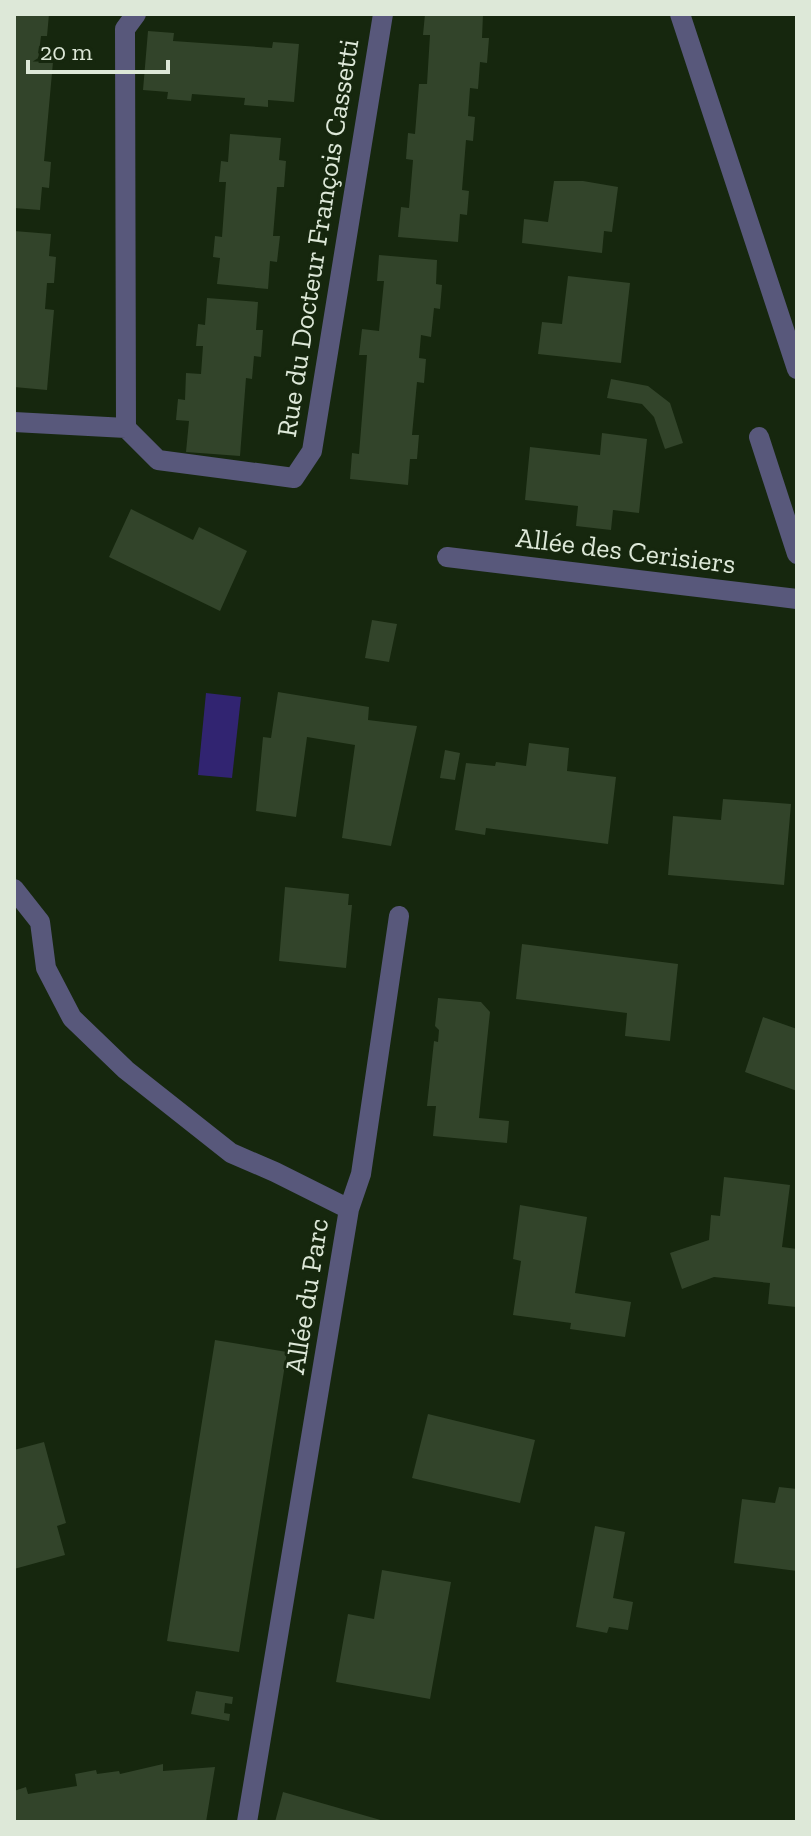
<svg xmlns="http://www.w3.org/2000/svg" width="811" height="1836" font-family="'Zilla Slab',serif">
	<rect width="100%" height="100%" fill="#16270e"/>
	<path fill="#312471" d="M 206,693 L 241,697 L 232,778 L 198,775 Z"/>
	<path fill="#32442a" d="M 14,14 L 49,14 L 47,36 L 41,36 L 38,61 L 53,62 L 44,161 L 51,162 L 49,188 L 42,187 L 40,210 L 14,208 Z
		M 425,14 L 483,14 L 482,38 L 489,38 L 487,63 L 480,62 L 478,89 L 470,88 L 468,116 L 475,117 L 473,141 L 466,140 L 462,190 L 469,191 L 467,215 L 460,214 L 458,242 L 398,237 L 401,207 L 409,208 L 413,160 L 406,159 L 408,133 L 415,134 L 419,84 L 427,84 L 430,35 L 423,35 Z
		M 148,31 L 174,33 L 173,41 L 272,48 L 273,42 L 299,44 L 294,102 L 268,100 L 268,107 L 244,105 L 245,98 L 192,94 L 191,101 L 167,99 L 168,92 L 143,90 Z
		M 230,134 L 281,138 L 279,160 L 286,161 L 284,187 L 277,187 L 273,236 L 280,236 L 277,262 L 270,261 L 268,289 L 217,284 L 220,258 L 213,257 L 215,236 L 222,237 L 226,182 L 219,182 L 221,161 L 228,162 Z
		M 554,181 L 583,181 L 618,187 L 612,232 L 604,231 L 602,253 L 522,243 L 524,219 L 548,222 Z
		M 14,231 L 51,234 L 49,256 L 56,257 L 54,283 L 47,283 L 45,309 L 54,310 L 47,390 L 14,387 Z
		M 379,255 L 437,260 L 436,284 L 442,285 L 440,309 L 434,308 L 431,337 L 421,335 L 419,358 L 426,359 L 424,383 L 417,382 L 412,435 L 419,435 L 417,459 L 410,459 L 408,485 L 350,479 L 352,453 L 359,454 L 367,355 L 359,355 L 362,329 L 379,331 L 384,281 L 377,281 Z
		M 568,276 L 630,283 L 621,363 L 538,354 L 542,322 L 562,324 Z
		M 207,298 L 258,302 L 256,330 L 263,330 L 261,357 L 254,356 L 252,379 L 246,378 L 240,456 L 186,452 L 189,421 L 176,420 L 178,399 L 185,400 L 186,373 L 201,374 L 203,346 L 196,346 L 198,324 L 205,325 Z
		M 611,379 L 648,386 L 670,403 L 683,443 L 665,449 L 654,417 L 642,404 L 607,398 Z
		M 602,433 L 647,439 L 639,513 L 613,510 L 611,530 L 576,526 L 578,506 L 525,500 L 530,447 L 600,455 Z
		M 131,509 L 193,540 L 199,527 L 247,551 L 220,611 L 109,557 Z
		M 372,620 L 397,624 L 389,662 L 365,658 Z
		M 278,692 L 369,707 L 368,720 L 417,726 L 391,846 L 342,838 L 355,745 L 307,737 L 296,817 L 256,811 L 263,737 L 271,738 Z
		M 529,743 L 569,748 L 567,771 L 616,777 L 608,844 L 486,828 L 485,835 L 455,830 L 466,763 L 495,766 L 496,762 L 526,766 Z
		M 445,750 L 460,753 L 455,780 L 440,778 Z
		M 723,799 L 791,804 L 784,885 L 668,875 L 673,816 L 721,820 Z
		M 285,887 L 349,894 L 348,905 L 352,905 L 346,968 L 279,961 Z
		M 522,944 L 678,964 L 670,1041 L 625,1036 L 627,1013 L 516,999 Z
		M 438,998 L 481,1002 L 490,1012 L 479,1118 L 509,1121 L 507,1143 L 433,1136 L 436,1106 L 427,1106 L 434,1041 L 438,1042 L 439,1030 L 435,1026 Z
		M 763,1017 L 797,1029 L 797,1091 L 745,1072 Z
		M 724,1177 L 790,1185 L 782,1247 L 797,1249 L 796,1307 L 768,1304 L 770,1283 L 714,1277 L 682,1289 L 670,1253 L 709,1240 L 711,1215 L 720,1216 Z
		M 520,1205 L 587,1217 L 575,1293 L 631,1302 L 625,1337 L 570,1329 L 571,1323 L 513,1315 L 521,1261 L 513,1259 Z
		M 215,1340 L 287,1352 L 239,1652 L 167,1641 Z
		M 428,1414 L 535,1440 L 520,1503 L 412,1478 Z
		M 44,1442 L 66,1523 L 57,1526 L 65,1555 L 14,1569 L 14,1450 Z
		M 779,1487 L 797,1489 L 797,1571 L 734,1563 L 742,1499 L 775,1503 Z
		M 595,1526 L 625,1532 L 613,1598 L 633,1602 L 628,1630 L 609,1627 L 607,1633 L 576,1627 Z
		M 382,1570 L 451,1582 L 430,1699 L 336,1682 L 348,1614 L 374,1619 Z
		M 196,1691 L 233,1697 L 232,1704 L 225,1703 L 224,1713 L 230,1714 L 229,1721 L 191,1714 Z
		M 163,1764 L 163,1771 L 215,1767 L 206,1822 L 14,1822 L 14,1791 L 26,1787 L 28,1794 L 77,1786 L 75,1774 L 96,1770 L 97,1774 L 119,1771 L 120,1774 Z
		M 283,1792 L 384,1821 L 384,1822 L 275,1822 Z"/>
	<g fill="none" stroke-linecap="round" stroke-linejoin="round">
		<path stroke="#58587b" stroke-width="20" d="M 680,14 L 797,369
			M 14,422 L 126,428 L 125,29 L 136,14
			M 126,428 L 158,460 L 294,478 L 312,451 L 383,14
			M 759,437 L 797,554
			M 447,557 L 797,599
			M 14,889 L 40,922 L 46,968 L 72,1018 L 126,1070 L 231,1153 L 275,1172 L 349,1209 L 247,1822
			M 349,1209 L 361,1174 L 399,916"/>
	</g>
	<g text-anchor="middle" stroke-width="6" stroke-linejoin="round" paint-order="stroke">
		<g font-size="28" fill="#dde8d8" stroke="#16270e">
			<text transform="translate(317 238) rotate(-81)" y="10">Rue du Docteur François Cassetti</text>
			<text transform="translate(626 550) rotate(7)" y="10">Allée des Cerisiers</text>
			<text transform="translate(306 1296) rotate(-81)" y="10">Allée du Parc</text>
		</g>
	</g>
	<rect width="811" height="1836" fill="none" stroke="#dde8d8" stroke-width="32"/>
	<path d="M28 60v12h140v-12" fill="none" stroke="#dde8d8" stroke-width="4"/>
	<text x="40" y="60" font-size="24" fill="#dde8d8" stroke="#16270e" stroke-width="6" paint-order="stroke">20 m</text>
</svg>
